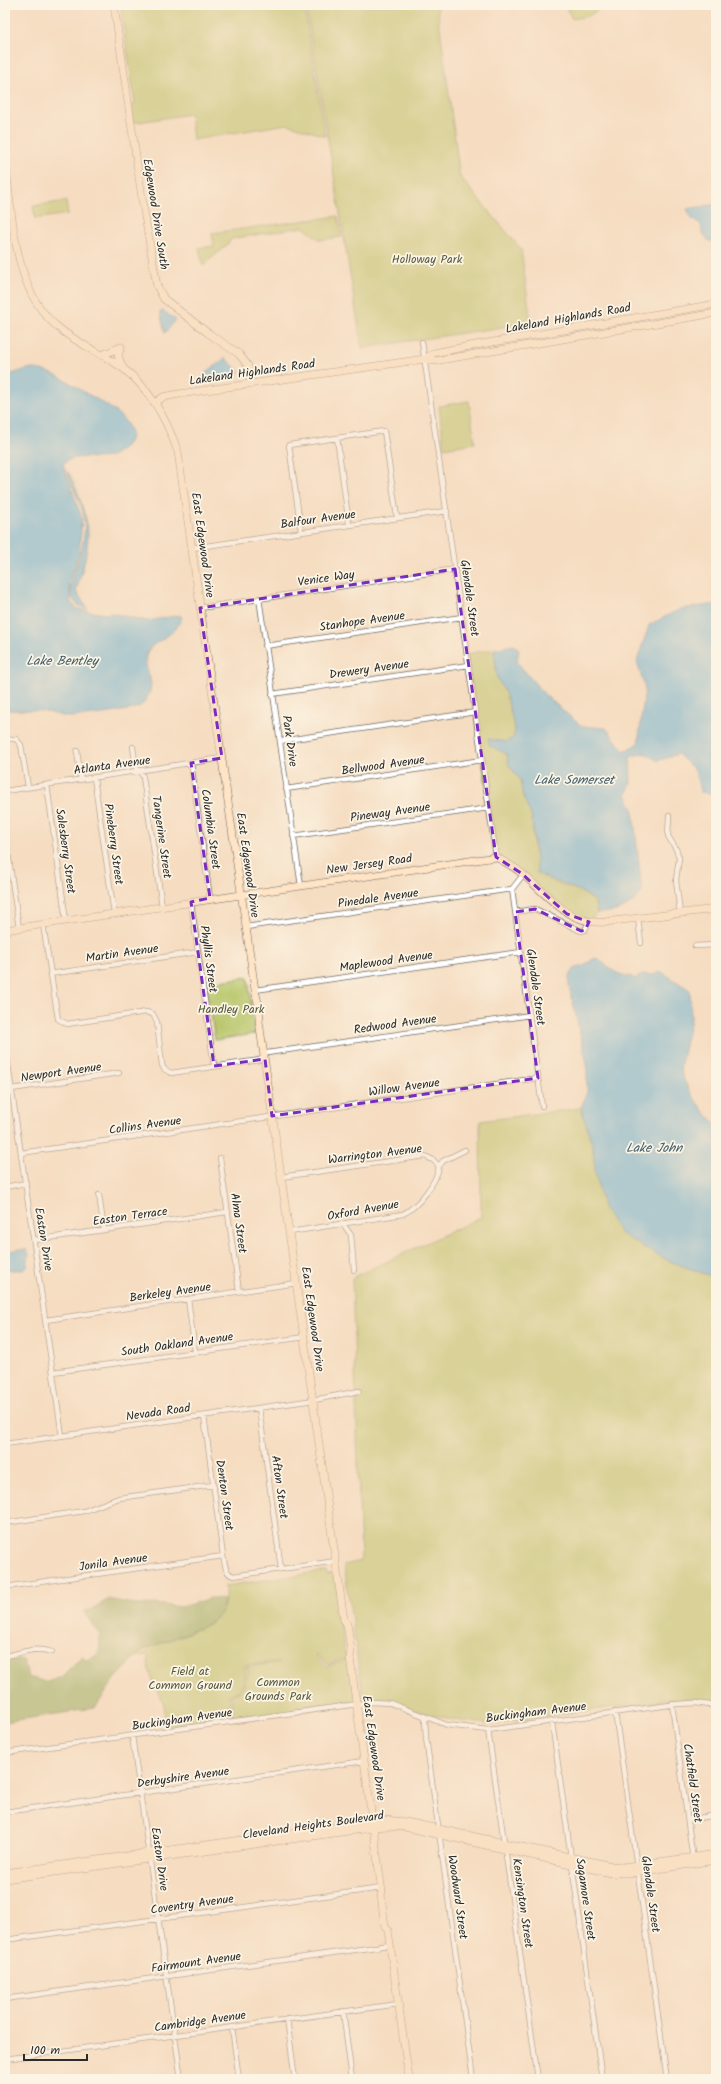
<svg xmlns="http://www.w3.org/2000/svg" width="721" height="2084" font-family="Kalam,sans-serif">
	<rect width="100%" height="100%" fill="#fcf5e5"/>
	<filter id="ink" filterUnits="userSpaceOnUse"><feTurbulence type="fractalNoise" baseFrequency=".025" numOctaves="2"/><feDisplacementMap in="SourceGraphic" scale="8" xChannelSelector="R" yChannelSelector="G"/><feConvolveMatrix kernelMatrix="1 2 1 2 8 2 1 2 1" color-interpolation-filters="sRGB"/></filter>
	<filter id="wash" filterUnits="userSpaceOnUse"><feTurbulence type="fractalNoise" baseFrequency=".012" numOctaves="4" result="noise"/><feDisplacementMap in="SourceGraphic" scale="16" xChannelSelector="R" yChannelSelector="G"/><feGaussianBlur stdDeviation="0.9" result="paint"/><feColorMatrix in="noise" values="0 0 0 0 0 0 0 0 0 0 0 0 0 0 0 0 0 1.4 0 .05"/><feComposite in="paint" operator="in"/></filter>
	<g filter="url(#wash)">
		<rect width="100%" height="100%" fill="#f5ddc1"/>
		<path fill="#b6c466" stroke="#707848" d="M 120,5 L 304,5 L 325,136 L 287,124 L 193,140 L 190,114 L 133,123 L 131,106 L 135,103 Z
			M 306,5 L 437,5 L 460,177 L 521,249 L 531,323 L 362,348 Z
			M 565,5 L 600,5 L 600,9 L 588,16 L 572,19 Z
			M 66,201 L 68,214 L 35,219 L 33,206 Z
			M 338,216 L 342,237 L 320,240 L 303,227 L 231,239 L 229,243 L 203,266 L 199,248 L 214,246 L 212,233 Z
			M 469,401 L 475,443 L 444,448 L 439,406 Z
			M 494,649 L 497,677 L 506,695 L 515,729 L 514,737 L 506,742 L 489,739 L 507,754 L 509,765 L 520,780 L 523,796 L 532,818 L 534,851 L 551,881 L 580,891 L 594,901 L 597,913 L 589,922 L 583,921 L 496,857 L 467,654 Z
			M 248,977 L 255,1034 L 215,1040 L 206,983 Z
			M 581,1108 L 593,1147 L 595,1171 L 603,1207 L 628,1238 L 667,1260 L 716,1278 L 716,1703 L 693,1698 L 676,1699 L 487,1724 L 454,1720 L 363,1697 L 344,1565 L 361,1561 L 352,1278 L 481,1217 L 480,1121 Z
			M 326,1571 L 327,1574 L 336,1573 L 344,1651 L 347,1657 L 328,1665 L 317,1655 L 315,1656 L 327,1667 L 350,1658 L 356,1703 L 234,1721 L 231,1695 C 243,1691 245,1684 248,1671 L 246,1667 L 280,1662 L 246,1665 L 244,1667 C 247,1673 244,1687 238,1691 C 235,1692 231,1693 229,1695 L 231,1714 L 165,1726 C 165,1718 166,1709 162,1701 C 155,1685 147,1673 148,1655 L 135,1657 L 142,1650 C 160,1643 208,1629 219,1616 C 226,1608 225,1595 225,1586 Z"/>
		<path fill="#90aa5b" stroke="#5e6a43" d="M 211,1598 L 225,1600 L 219,1616 L 204,1626 L 142,1650 L 115,1679 L 95,1708 L 5,1722 L 5,1658 L 24,1661 L 28,1677 L 47,1682 L 61,1677 L 82,1656 L 87,1660 L 99,1654 L 100,1635 L 84,1611 L 90,1610 L 109,1599 L 137,1605 L 156,1604 L 181,1607 Z"/>
		<path fill="#60b3dc" stroke="#466f84" d="M 716,204 L 716,242 L 709,241 L 702,232 L 701,224 L 692,219 L 687,209 Z
			M 163,311 L 176,320 L 165,333 L 160,312 Z
			M 225,358 L 239,371 L 237,374 L 204,378 L 203,375 Z
			M 27,369 C 50,367 72,385 91,396 C 106,404 145,427 126,446 C 120,451 115,455 108,457 C 94,460 74,453 63,464 L 82,519 L 79,553 L 69,583 L 71,603 L 78,609 L 87,611 L 106,614 L 111,613 L 147,621 L 180,615 L 182,617 C 173,640 155,638 147,653 C 141,666 156,679 149,694 C 147,698 144,704 140,706 C 131,712 80,717 68,717 C 59,716 50,712 41,711 C 29,709 17,711 5,710 L 5,376 Z
			M 68,472 C 76,484 88,519 88,533 C 88,553 82,572 76,591 L 88,609 C 57,602 76,572 81,552 C 83,542 86,529 84,518 C 82,501 71,488 68,472 Z
			M 716,604 L 716,794 L 700,792 L 695,770 L 678,754 L 658,761 L 644,753 L 630,757 L 631,783 L 626,794 L 633,809 L 642,891 C 633,907 616,913 597,913 C 597,909 596,903 594,901 C 584,889 551,881 537,873 L 532,818 L 523,796 L 520,780 L 509,765 L 507,754 L 490,746 L 488,739 L 506,742 L 514,737 L 515,729 L 506,695 L 497,677 L 494,649 L 514,645 L 519,649 L 517,662 L 544,694 L 581,726 L 606,728 L 624,751 L 638,744 L 645,689 L 637,661 L 649,625 L 680,609 Z
			M 597,958 L 615,972 L 628,977 L 630,976 L 635,979 L 643,974 L 652,975 L 662,972 L 690,990 L 691,1019 L 680,1068 C 684,1085 701,1112 716,1123 L 716,1278 L 667,1260 L 628,1238 L 620,1233 L 603,1207 L 595,1171 L 593,1147 L 581,1108 L 587,1092 L 587,1064 L 569,986 L 569,977 L 575,968 C 590,966 587,960 597,958 Z
			M 19,1249 L 27,1250 L 29,1254 L 27,1267 L 23,1270 L 5,1270 L 5,1252 Z"/>
	</g>
	<g filter="url(#ink)">
		<g fill="none" stroke-linecap="round" stroke-linejoin="round">
			<g stroke="#726960" stroke-width="6">
				<path id="street" d="M 422,342 L 496,857
					M 337,438 L 349,524
					M 301,531 L 289,445 L 384,431 L 397,517
					M 192,548 L 447,511
					M 259,598 L 301,886
					M 200,608 L 455,569
					M 265,646 L 462,617
					M 272,694 L 469,665
					M 5,739 L 16,739 L 21,745 L 28,787
					M 280,741 L 476,712
					M 133,747 L 136,768 L 140,771 L 143,777 L 162,906
					M 77,751 L 81,780
					M 191,763 L 210,898
					M 94,778 L 114,913
					M 47,785 L 66,921
					M 286,789 L 482,760
					M 5,791 L 222,758
					M 669,816 L 668,836 L 676,849 L 679,858 L 676,880 L 680,913
					M 5,832 L 19,928
					M 293,836 L 489,808
					M 523,875 L 512,889 L 542,1106
					M 191,902 L 214,1066
					M 515,912 L 535,909 L 581,931 L 585,930 L 589,922
					M 638,918 L 641,943
					M 43,924 L 58,1019 L 67,1024 L 146,1012 L 153,1014 L 157,1022 L 162,1065 L 164,1069 L 171,1073 L 260,1060 L 267,1053 L 530,1015
					M 246,927 L 512,889
					M 695,946 L 716,945
					M 50,974 L 198,952
					M 255,990 L 521,952
					M 5,1044 L 62,1436
					M 5,1090 L 119,1073
					M 21,1153 L 538,1078
					M 220,1158 L 239,1291
					M 439,1166 L 443,1161 L 465,1150
					M 281,1177 L 425,1156 L 433,1160 L 439,1166
					M 5,1187 L 26,1183
					M 99,1195 L 104,1230
					M 343,1224 L 351,1235 L 354,1270
					M 290,1232 L 403,1214 C 418,1207 437,1182 439,1166
					M 35,1240 L 227,1212
					M 188,1299 L 195,1352
					M 46,1320 L 297,1283
					M 53,1372 L 305,1337
					M 259,1408 L 281,1569
					M 204,1416 L 223,1556 C 225,1564 225,1573 233,1576 L 336,1561
					M 5,1444 L 314,1400 L 359,1391
					M 5,1523 L 84,1511 L 119,1498 L 213,1485
					M 5,1587 L 223,1556
					M 5,1656 C 24,1653 33,1646 52,1652
					M 672,1704 L 693,1860
					M 615,1712 L 667,2079
					M 425,1718 L 426,1738 L 473,2079
					M 552,1722 L 602,2079
					M 488,1730 L 538,2079
					M 132,1736 L 181,2079
					M 5,1753 L 372,1702 L 390,1703 L 447,1725 L 488,1730 L 677,1704 L 696,1703 L 716,1706
					M 5,1812 L 364,1761
					M 688,1820 L 716,1815
					M 5,1940 L 382,1888
					M 5,1999 L 390,1945
					M 343,2011 L 352,2079
					M 287,2019 L 295,2079
					M 232,2027 L 239,2079
					M 5,2059 L 398,2004"/>
			</g>
			<g stroke="#726960" stroke-width="8">
				<path id="secondary" d="M 114,5 L 143,205 L 157,286 L 164,299 L 208,333 L 239,354 L 248,366 L 251,383
					M 5,160 C 11,204 13,264 36,302 C 58,338 92,346 124,369 C 151,390 167,420 178,452 L 255,990 C 257,1001 262,1010 259,1021 L 344,1620 L 347,1624 L 351,1650 L 350,1658 L 382,1892 L 381,1895 L 385,1927 L 388,1930 L 409,2079
					M 121,347 L 118,356 L 123,368
					M 102,355 L 121,347
					M 425,359 L 434,353 L 470,346 L 716,304
					M 155,403 L 163,397 L 179,394 L 425,359 L 434,361 L 716,313
					M 5,930 L 496,857 C 504,862 513,866 520,872 C 547,893 566,925 605,922 L 716,909
					M 5,1873 L 384,1820 L 406,1822 L 612,1866 L 623,1867 L 716,1854
					M 5,1879 L 384,1826 L 405,1827 L 611,1873 L 632,1873 L 716,1860"/>
			</g>
			<use href="#street" stroke="#fff" stroke-width="4.5"/>
			<use href="#secondary" stroke="#ffe4c6" stroke-width="7"/>
		</g>
	</g>
	<path d="M0 0H721V2084H0ZM 455,569 L 496,857 L 521,873 L 567,914 L 589,922 L 585,930 L 581,931 L 535,909 L 515,912 L 538,1078 L 272,1116 L 265,1059 L 214,1066 L 191,902 L 210,898 L 191,763 L 222,758 L 200,608 Z" fill="#f5ddc1" fill-opacity=".55" fill-rule="evenodd"/>
	<path fill="none" stroke="#7b2cbf" stroke-width="3" stroke-dasharray="8 5" stroke-linejoin="round" d="M 455,569 L 496,857 L 521,873 L 567,914 L 589,922 L 585,930 L 581,931 L 535,909 L 515,912 L 538,1078 L 272,1116 L 265,1059 L 214,1066 L 191,902 L 210,898 L 191,763 L 222,758 L 200,608 Z"/>
	<g text-anchor="middle" stroke-width="3.5" stroke-linejoin="round" paint-order="stroke">
		<g font-size="12" fill="#2b2b2b" stroke="#fcf5e5">
			<text transform="translate(156 214) rotate(81)" y="4">Edgewood Drive South</text>
			<text transform="translate(568 318) rotate(-10)" y="4">Lakeland Highlands Road</text>
			<text transform="translate(252 372) rotate(-8)" y="4">Lakeland Highlands Road</text>
			<text transform="translate(318 519) rotate(-8)" y="4">Balfour Avenue</text>
			<text transform="translate(203 545) rotate(82)" y="4">East Edgewood Drive</text>
			<text transform="translate(326 578) rotate(-8)" y="4">Venice Way</text>
			<text transform="translate(470 598) rotate(82)" y="4">Glendale Street</text>
			<text transform="translate(362 621) rotate(-8)" y="4">Stanhope Avenue</text>
			<text transform="translate(369 669) rotate(-8)" y="4">Drewery Avenue</text>
			<text transform="translate(290 741) rotate(82)" y="4">Park Drive</text>
			<text transform="translate(112 765) rotate(-8)" y="4">Atlanta Avenue</text>
			<text transform="translate(383 765) rotate(-8)" y="4">Bellwood Avenue</text>
			<text transform="translate(390 812) rotate(-8)" y="4">Pineway Avenue</text>
			<text transform="translate(211 829) rotate(82)" y="4">Columbia Street</text>
			<text transform="translate(162 837) rotate(82)" y="4">Tangerine Street</text>
			<text transform="translate(114 844) rotate(82)" y="4">Pineberry Street</text>
			<text transform="translate(66 851) rotate(82)" y="4">Salesberry Street</text>
			<text transform="translate(369 864) rotate(-8)" y="4">New Jersey Road</text>
			<text transform="translate(248 865) rotate(82)" y="4">East Edgewood Drive</text>
			<text transform="translate(378 898) rotate(-8)" y="4">Pinedale Avenue</text>
			<text transform="translate(122 953) rotate(-8)" y="4">Martin Avenue</text>
			<text transform="translate(209 959) rotate(82)" y="4">Phyllis Street</text>
			<text transform="translate(386 961) rotate(-8)" y="4">Maplewood Avenue</text>
			<text transform="translate(536 987) rotate(82)" y="4">Glendale Street</text>
			<text transform="translate(395 1024) rotate(-8)" y="4">Redwood Avenue</text>
			<text transform="translate(61 1072) rotate(-8)" y="4">Newport Avenue</text>
			<text transform="translate(404 1087) rotate(-8)" y="4">Willow Avenue</text>
			<text transform="translate(145 1125) rotate(-8)" y="4">Collins Avenue</text>
			<text transform="translate(375 1154) rotate(-7)" y="4">Warrington Avenue</text>
			<text transform="translate(363 1210) rotate(-10)" y="4">Oxford Avenue</text>
			<text transform="translate(130 1216) rotate(-8)" y="4">Easton Terrace</text>
			<text transform="translate(239 1223) rotate(82)" y="4">Alma Street</text>
			<text transform="translate(44 1239) rotate(81)" y="4">Easton Drive</text>
			<text transform="translate(170 1292) rotate(-8)" y="4">Berkeley Avenue</text>
			<text transform="translate(313 1319) rotate(82)" y="4">East Edgewood Drive</text>
			<text transform="translate(177 1344) rotate(-8)" y="4">South Oakland Avenue</text>
			<text transform="translate(158 1412) rotate(-8)" y="4">Nevada Road</text>
			<text transform="translate(280 1487) rotate(82)" y="4">Afton Street</text>
			<text transform="translate(225 1495) rotate(82)" y="4">Denton Street</text>
			<text transform="translate(113 1562) rotate(-8)" y="4">Jonila Avenue</text>
			<text transform="translate(536 1712) rotate(-7)" y="4">Buckingham Avenue</text>
			<text transform="translate(182 1719) rotate(-8)" y="4">Buckingham Avenue</text>
			<text transform="translate(374 1748) rotate(82)" y="4">East Edgewood Drive</text>
			<text transform="translate(183 1777) rotate(-8)" y="4">Derbyshire Avenue</text>
			<text transform="translate(693 1783) rotate(82)" y="4">Chatfield Street</text>
			<text transform="translate(313 1825) rotate(-8)" y="4">Cleveland Heights Boulevard</text>
			<text transform="translate(160 1859) rotate(82)" y="4">Easton Drive</text>
			<text transform="translate(651 1894) rotate(82)" y="4">Glendale Street</text>
			<text transform="translate(458 1897) rotate(82)" y="4">Woodward Street</text>
			<text transform="translate(586 1899) rotate(82)" y="4">Sagamore Street</text>
			<text transform="translate(523 1903) rotate(82)" y="4">Kensington Street</text>
			<text transform="translate(192 1904) rotate(-8)" y="4">Coventry Avenue</text>
			<text transform="translate(196 1962) rotate(-8)" y="4">Fairmount Avenue</text>
			<text transform="translate(200 2021) rotate(-8)" y="4">Cambridge Avenue</text>
		</g>
		<g font-size="12" fill="#55593d" stroke="#fcf5e5">
			<text x="427" y="263">Holloway Park</text>
			<text x="231" y="1013">Handley Park</text>
			<text x="190" y="1675">Field at<tspan x="190" dy="14">Common Ground</tspan></text>
			<text x="278" y="1686">Common<tspan x="278" dy="14">Grounds Park</tspan></text>
		</g>
		<g font-size="13" font-style="italic" fill="#3e5b69" stroke="#fcf5e5">
			<text x="62" y="665">Lake Bentley</text>
			<text x="574" y="784">Lake Somerset</text>
			<text x="654" y="1152">Lake John</text>
		</g>
	</g>
	<rect width="721" height="2084" fill="none" stroke="#fcf5e5" stroke-width="20"/>
	<path d="M24 2054v6h63v-6" fill="none" stroke="#2b2b2b" stroke-width="2"/>
	<text x="30" y="2054" font-size="12" fill="#2b2b2b" stroke="#fcf5e5" stroke-width="3" paint-order="stroke">100 m</text>
</svg>
